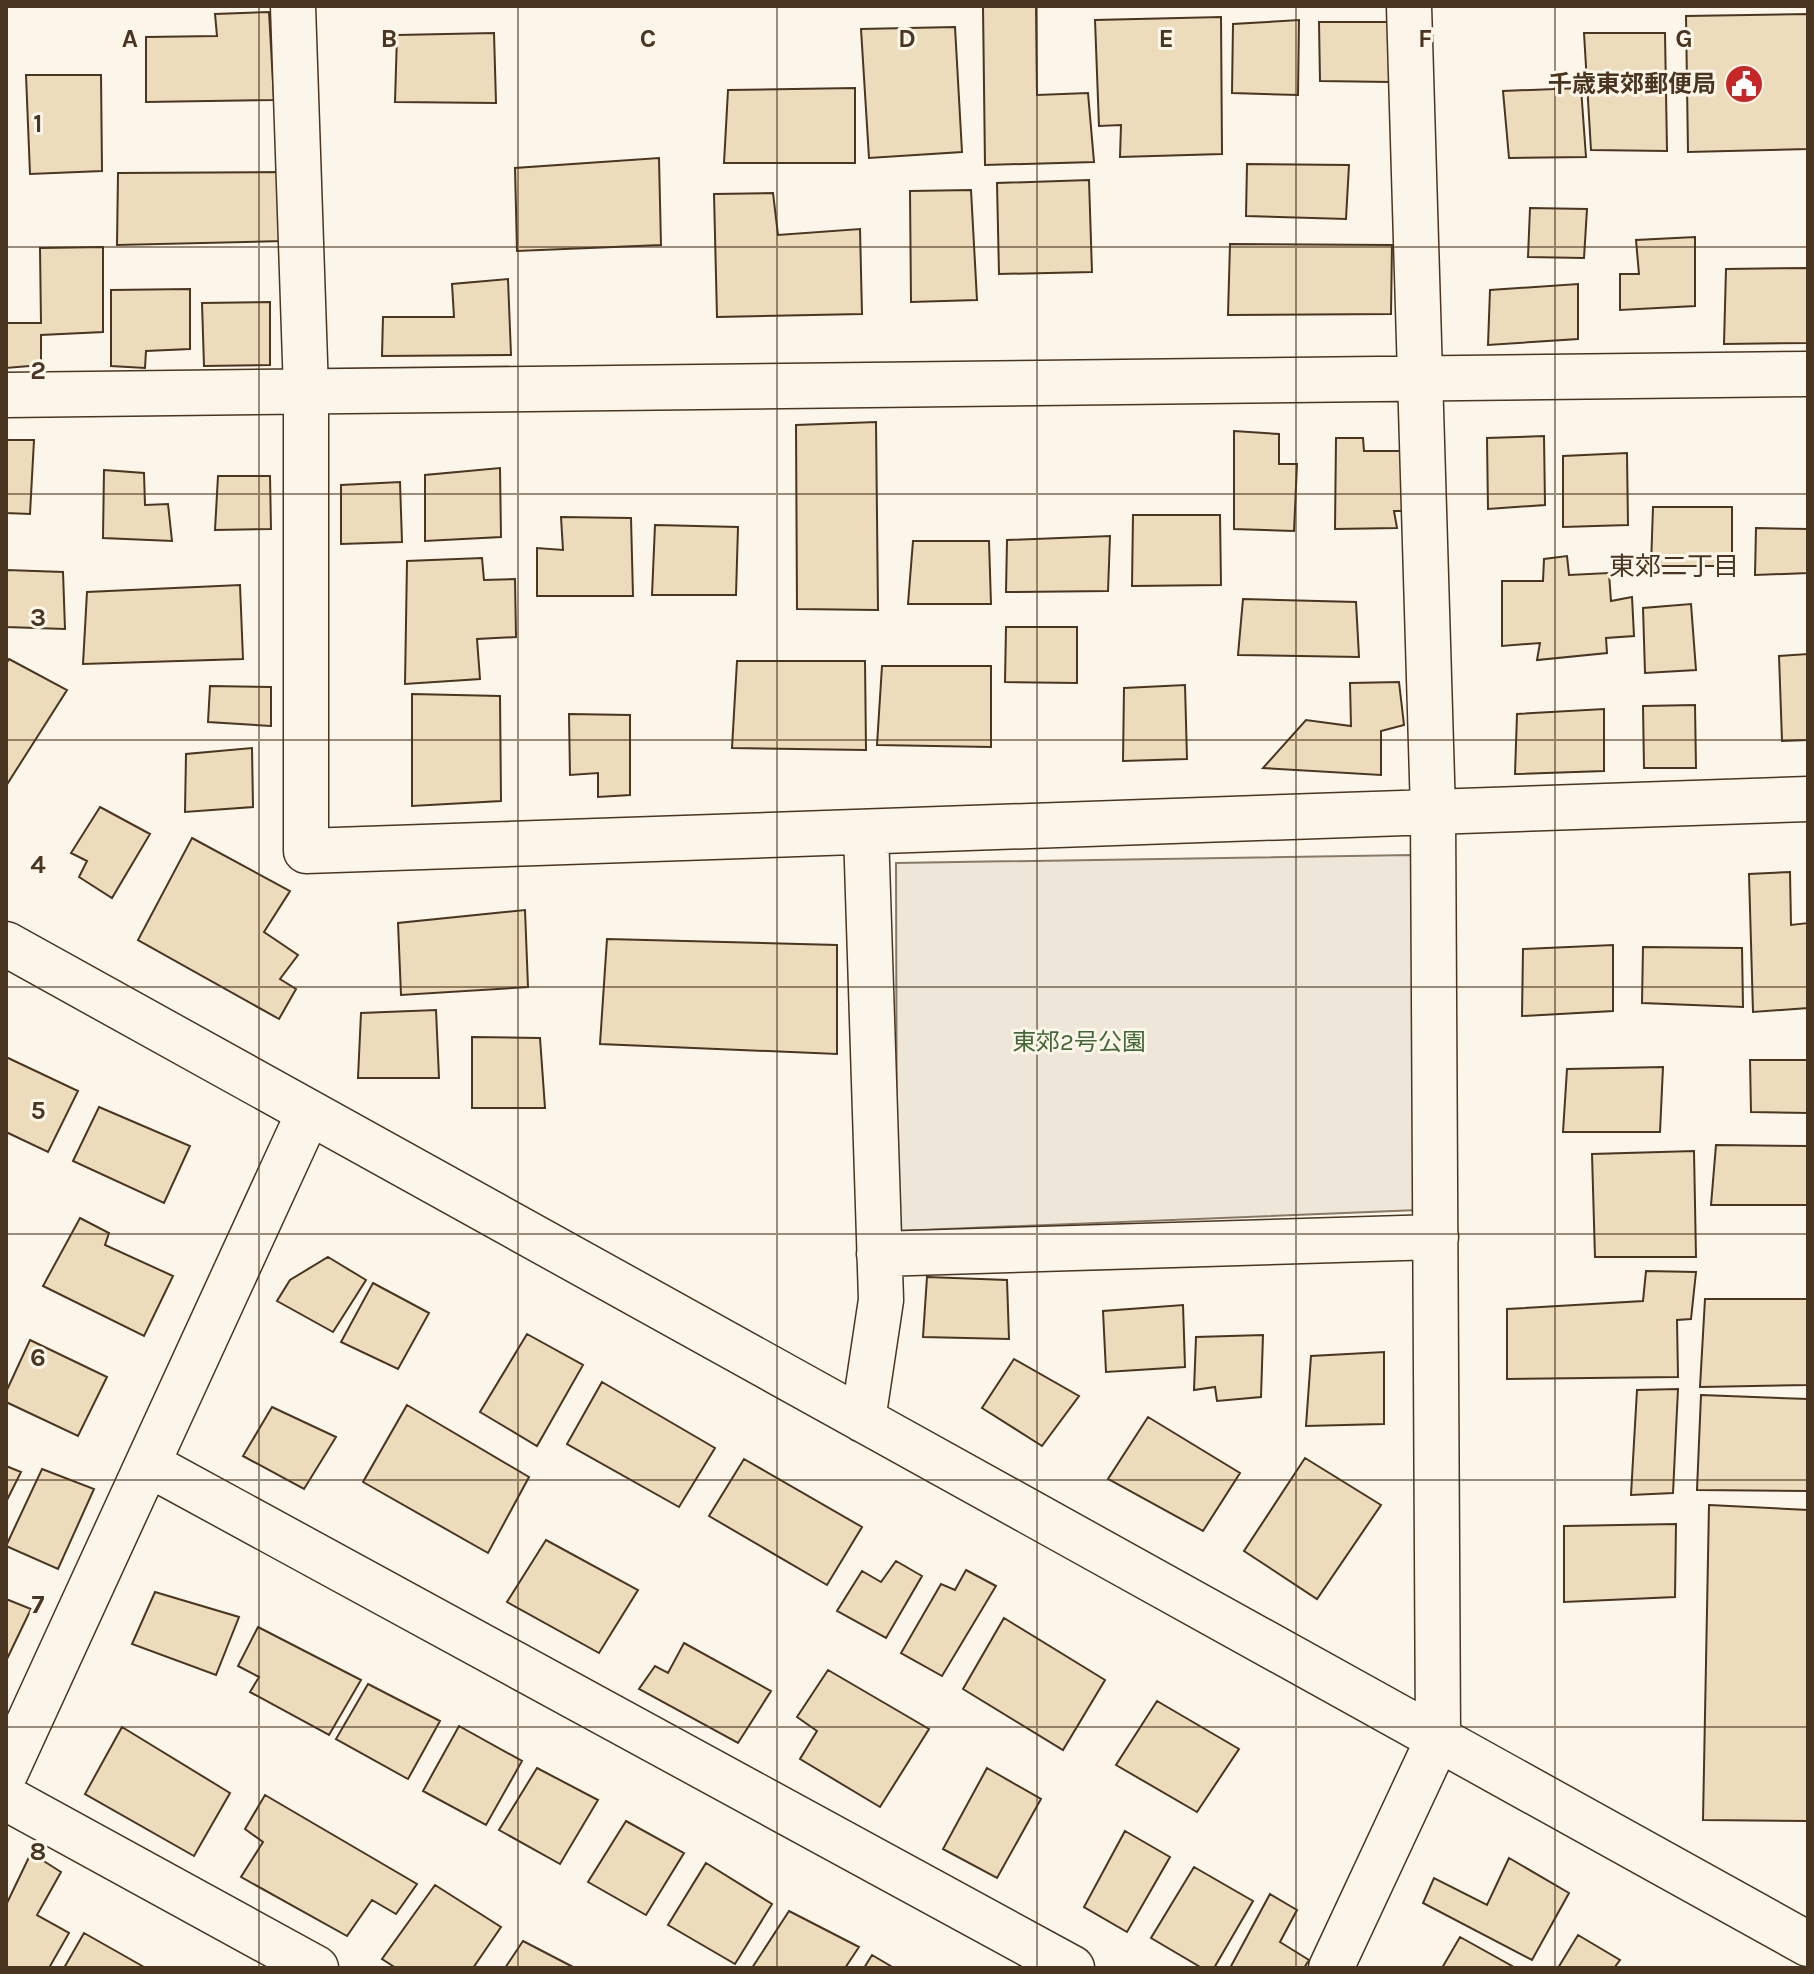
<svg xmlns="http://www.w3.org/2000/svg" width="1814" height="1974" font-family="Karla,'Noto Sans JP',sans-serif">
	<rect width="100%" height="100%" fill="#fbf6e9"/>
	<path fill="#ede6d9" stroke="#887966" stroke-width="2" d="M 1412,855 L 1418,1210 L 897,1231 L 896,863 Z"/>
	<path fill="#ecdcbc" stroke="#4a3520" stroke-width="2" d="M 983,6 L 1036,6 L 1037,95 L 1088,93 L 1094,162 L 985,165 Z
		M 269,12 L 274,100 L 146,102 L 146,37 L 217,36 L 215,14 Z
		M 1808,14 L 1808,149 L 1688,152 L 1686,16 Z
		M 1221,17 L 1222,154 L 1120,157 L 1121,125 L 1099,126 L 1095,20 Z
		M 1299,20 L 1298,95 L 1232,93 L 1233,24 Z
		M 1319,22 L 1389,22 L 1390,82 L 1320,81 Z
		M 955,27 L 962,152 L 869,158 L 861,29 Z
		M 494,33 L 496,103 L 395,102 L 397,35 Z
		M 1584,33 L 1665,33 L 1667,151 L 1591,150 Z
		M 26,75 L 101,75 L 102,171 L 30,174 Z
		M 855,88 L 855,163 L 724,163 L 728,90 Z
		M 1581,88 L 1586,157 L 1509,158 L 1503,91 Z
		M 659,158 L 661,245 L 517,251 L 515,168 Z
		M 1247,164 L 1349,165 L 1346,219 L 1246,216 Z
		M 282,172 L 283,241 L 117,245 L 118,173 Z
		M 1089,180 L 1092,272 L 999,274 L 997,183 Z
		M 971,190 L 977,300 L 911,302 L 910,191 Z
		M 773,193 L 778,235 L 860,229 L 862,314 L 717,317 L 714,194 Z
		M 1530,208 L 1587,209 L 1584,258 L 1528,257 Z
		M 1695,237 L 1695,306 L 1620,310 L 1620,274 L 1639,274 L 1636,240 Z
		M 1230,244 L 1392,245 L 1391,314 L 1228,315 Z
		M 103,247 L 103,332 L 41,335 L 41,365 L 6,368 L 6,323 L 41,323 L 40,248 Z
		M 1808,268 L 1808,343 L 1724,344 L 1726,269 Z
		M 508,279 L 511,355 L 382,356 L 383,317 L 454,317 L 452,284 Z
		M 1578,284 L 1578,339 L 1488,345 L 1490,290 Z
		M 190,289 L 190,349 L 146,351 L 145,368 L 111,366 L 111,290 Z
		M 270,302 L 270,365 L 204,366 L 202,303 Z
		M 876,422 L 878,610 L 797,609 L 796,425 Z
		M 1234,431 L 1279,434 L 1279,464 L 1297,464 L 1294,531 L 1234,529 Z
		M 1544,436 L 1545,505 L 1488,509 L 1487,438 Z
		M 1336,438 L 1363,438 L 1364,451 L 1400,451 L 1408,511 L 1394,511 L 1397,528 L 1335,529 Z
		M 6,440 L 34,440 L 30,514 L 6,513 Z
		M 1627,453 L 1628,525 L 1563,527 L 1563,456 Z
		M 500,468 L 501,537 L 425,541 L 425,475 Z
		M 104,470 L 144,473 L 145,505 L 168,504 L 172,541 L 103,538 Z
		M 218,476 L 270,476 L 271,529 L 215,530 Z
		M 400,482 L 402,542 L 341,544 L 341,485 Z
		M 1653,507 L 1732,507 L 1732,566 L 1651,566 Z
		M 1133,515 L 1220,515 L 1221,585 L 1132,586 Z
		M 561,517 L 631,518 L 633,596 L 537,596 L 537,548 L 563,550 Z
		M 655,525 L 738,527 L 736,595 L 652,595 Z
		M 1756,528 L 1808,529 L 1808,573 L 1755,575 Z
		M 1110,536 L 1108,591 L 1006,592 L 1007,540 Z
		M 913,541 L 989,541 L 991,604 L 908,604 Z
		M 1567,556 L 1569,575 L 1609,573 L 1611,601 L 1632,597 L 1634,636 L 1606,638 L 1607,653 L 1537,660 L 1540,643 L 1502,646 L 1502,581 L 1543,581 L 1544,559 Z
		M 482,558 L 484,580 L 515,579 L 516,637 L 477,639 L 480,679 L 405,684 L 407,561 Z
		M 6,570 L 63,572 L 65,629 L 6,627 Z
		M 240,585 L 243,659 L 83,664 L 87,592 Z
		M 1243,599 L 1356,602 L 1359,657 L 1238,655 Z
		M 1691,604 L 1696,670 L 1645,673 L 1643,608 Z
		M 1006,627 L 1077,627 L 1077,683 L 1005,682 Z
		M 1808,654 L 1808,740 L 1782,741 L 1779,656 Z
		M 9,659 L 67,690 L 6,786 L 6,664 Z
		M 737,661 L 865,661 L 866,750 L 732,748 Z
		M 882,666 L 991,666 L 991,747 L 877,745 Z
		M 1399,682 L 1404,725 L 1381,731 L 1381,775 L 1263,768 L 1306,720 L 1351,726 L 1350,683 Z
		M 1185,685 L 1187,759 L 1123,761 L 1124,688 Z
		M 210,686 L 271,687 L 271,726 L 208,722 Z
		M 412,694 L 500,696 L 501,801 L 412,806 Z
		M 1695,705 L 1696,768 L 1644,768 L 1643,706 Z
		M 1604,709 L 1604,771 L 1515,774 L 1517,714 Z
		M 569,714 L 630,715 L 630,795 L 598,797 L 598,773 L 570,775 Z
		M 252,748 L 253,807 L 185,812 L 186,754 Z
		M 100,807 L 150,834 L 112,898 L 79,877 L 87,861 L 71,853 Z
		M 192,838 L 290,891 L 264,932 L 298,955 L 280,979 L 296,989 L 279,1019 L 138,940 Z
		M 1790,872 L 1791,925 L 1808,923 L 1808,1008 L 1753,1012 L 1749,874 Z
		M 525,910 L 528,987 L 401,995 L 398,923 Z
		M 607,939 L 837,945 L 837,1054 L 600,1044 Z
		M 1613,945 L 1613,1011 L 1522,1016 L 1523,949 Z
		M 1643,947 L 1742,948 L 1743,1007 L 1642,1003 Z
		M 436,1010 L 439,1078 L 358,1078 L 361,1013 Z
		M 472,1037 L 540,1038 L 545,1108 L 472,1108 Z
		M 6,1057 L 78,1091 L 48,1152 L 6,1132 Z
		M 1750,1060 L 1808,1060 L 1808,1113 L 1751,1112 Z
		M 1663,1067 L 1660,1132 L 1563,1132 L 1567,1069 Z
		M 99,1107 L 190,1146 L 164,1203 L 73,1161 Z
		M 1716,1145 L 1808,1146 L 1807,1205 L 1711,1205 Z
		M 1694,1151 L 1696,1257 L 1595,1257 L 1592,1154 Z
		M 80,1218 L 109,1233 L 105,1245 L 173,1276 L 144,1336 L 43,1286 Z
		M 328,1257 L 366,1280 L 333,1332 L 277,1301 L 290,1280 Z
		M 1646,1271 L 1696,1272 L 1691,1319 L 1677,1320 L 1678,1377 L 1507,1379 L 1507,1309 L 1643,1301 Z
		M 927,1277 L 1007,1280 L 1009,1339 L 923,1337 Z
		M 373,1283 L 429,1313 L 398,1369 L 341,1342 Z
		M 1705,1299 L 1808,1299 L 1808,1385 L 1700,1387 Z
		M 1183,1305 L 1185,1367 L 1106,1372 L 1103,1311 Z
		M 527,1334 L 583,1365 L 537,1446 L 480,1412 Z
		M 1263,1335 L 1261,1397 L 1217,1401 L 1215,1387 L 1194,1390 L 1196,1337 Z
		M 30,1340 L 107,1377 L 78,1436 L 6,1402 L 6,1392 Z
		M 1384,1352 L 1384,1424 L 1306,1426 L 1311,1356 Z
		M 1014,1359 L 1079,1396 L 1042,1446 L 982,1408 Z
		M 602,1382 L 715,1448 L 679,1507 L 567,1444 Z
		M 1678,1389 L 1673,1493 L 1631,1495 L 1637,1390 Z
		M 1701,1395 L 1808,1399 L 1808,1491 L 1697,1490 Z
		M 407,1405 L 529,1477 L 488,1553 L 363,1482 Z
		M 272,1407 L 336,1437 L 304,1489 L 243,1456 Z
		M 1148,1417 L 1240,1473 L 1203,1531 L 1108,1479 Z
		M 1305,1458 L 1381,1505 L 1317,1599 L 1244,1551 Z
		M 744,1459 L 862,1527 L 827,1585 L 709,1516 Z
		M 6,1466 L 21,1472 L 6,1502 Z
		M 42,1469 L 94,1489 L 58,1569 L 6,1546 Z
		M 1709,1505 L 1808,1510 L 1808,1821 L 1703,1820 Z
		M 1676,1524 L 1675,1597 L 1564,1602 L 1564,1526 Z
		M 546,1540 L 638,1590 L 599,1653 L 507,1602 Z
		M 896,1561 L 922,1576 L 886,1638 L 837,1611 L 862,1571 L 881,1582 Z
		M 966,1570 L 996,1586 L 942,1676 L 901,1653 L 941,1584 L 955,1590 Z
		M 155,1592 L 239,1617 L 216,1675 L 132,1644 Z
		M 6,1599 L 31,1609 L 6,1661 Z
		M 1004,1618 L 1105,1680 L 1063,1750 L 963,1689 Z
		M 258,1627 L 361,1680 L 329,1735 L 250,1692 L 259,1677 L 238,1666 Z
		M 684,1643 L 771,1691 L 738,1743 L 639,1689 L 655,1666 L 668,1673 Z
		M 828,1670 L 929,1729 L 880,1807 L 800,1759 L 817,1731 L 797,1717 Z
		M 368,1684 L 440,1721 L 408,1779 L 336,1739 Z
		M 1157,1701 L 1239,1749 L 1197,1812 L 1116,1765 Z
		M 459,1726 L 522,1761 L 486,1825 L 423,1791 Z
		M 122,1727 L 230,1793 L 194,1856 L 85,1794 Z
		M 537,1768 L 598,1800 L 560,1864 L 499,1830 Z
		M 987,1768 L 1041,1799 L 997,1878 L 943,1849 Z
		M 265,1795 L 417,1884 L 396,1914 L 372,1900 L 347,1936 L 241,1877 L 263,1842 L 245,1829 Z
		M 626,1821 L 684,1853 L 646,1915 L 588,1882 Z
		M 1125,1831 L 1170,1857 L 1127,1932 L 1084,1907 Z
		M 31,1853 L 61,1872 L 37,1915 L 69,1933 L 49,1968 L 6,1968 L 6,1905 Z
		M 1509,1858 L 1569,1893 L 1532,1960 L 1423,1903 L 1434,1878 L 1487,1905 Z
		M 706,1863 L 772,1904 L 735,1964 L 668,1925 Z
		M 1194,1867 L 1253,1901 L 1214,1968 L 1202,1968 L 1151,1938 Z
		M 435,1885 L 501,1927 L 473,1968 L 396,1968 L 382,1959 Z
		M 1270,1894 L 1297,1910 L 1280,1942 L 1309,1960 L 1304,1968 L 1230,1968 Z
		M 789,1911 L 859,1947 L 845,1968 L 752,1968 Z
		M 84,1933 L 144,1967 L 144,1968 L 64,1968 Z
		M 1578,1935 L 1620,1960 L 1614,1968 L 1558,1968 Z
		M 1460,1937 L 1512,1966 L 1510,1968 L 1442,1968 Z
		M 523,1941 L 575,1968 L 505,1968 Z
		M 872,1955 L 894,1968 L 864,1968 Z"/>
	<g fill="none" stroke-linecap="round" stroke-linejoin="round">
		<g stroke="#4a3520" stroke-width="47">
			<path id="street" d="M 293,6 L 306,391 L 306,851 L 1808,799
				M 6,395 L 1808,374
				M 6,944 L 1808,1944
				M 879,1254 L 1436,1237
				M 863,1420 L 881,1300 L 866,832
				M 148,1464 L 1072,1968
				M 6,1772 L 309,1112
				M 6,1798 L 316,1968
				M 1331,1968 L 1438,1739 L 1433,812 L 1409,6"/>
		</g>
		<use href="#street" stroke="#fbf6e9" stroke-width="44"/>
	</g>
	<path fill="none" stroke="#4a3520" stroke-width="2" stroke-opacity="0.55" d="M 259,6 L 259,1968M 518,6 L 518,1968M 777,6 L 777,1968M 1037,6 L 1037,1968M 1296,6 L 1296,1968M 1555,6 L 1555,1968M 6,247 L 1808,247M 6,494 L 1808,494M 6,740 L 1808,740M 6,987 L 1808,987M 6,1234 L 1808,1234M 6,1480 L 1808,1480M 6,1727 L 1808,1727"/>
	<defs>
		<g id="civic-disc" transform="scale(2)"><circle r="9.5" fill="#c62828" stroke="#fbf6e9"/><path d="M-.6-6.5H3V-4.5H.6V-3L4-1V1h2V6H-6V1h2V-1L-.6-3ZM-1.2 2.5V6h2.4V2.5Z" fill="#fff"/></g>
	</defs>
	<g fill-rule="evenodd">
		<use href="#civic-disc" x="1744" y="84"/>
	</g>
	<g text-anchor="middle" stroke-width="6" stroke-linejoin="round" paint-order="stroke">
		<g font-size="24" font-weight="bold" fill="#4a3520" stroke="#fbf6e9" text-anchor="end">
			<text x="1716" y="92">千歳東郊郵便局</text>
		</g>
		<g font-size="24" fill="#436837" stroke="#fbf6e9">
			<text x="1079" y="1050">東郊2号公園</text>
		</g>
		<g font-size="26" fill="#4a3520" stroke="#fbf6e9">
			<text x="1674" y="575">東郊二丁目</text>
		</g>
	</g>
	<g font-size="26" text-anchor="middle" font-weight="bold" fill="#4a3520" stroke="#fbf6e9" stroke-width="6" stroke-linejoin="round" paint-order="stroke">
		<text x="130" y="47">A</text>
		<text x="389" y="47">B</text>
		<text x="648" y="47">C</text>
		<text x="907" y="47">D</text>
		<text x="1166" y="47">E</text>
		<text x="1425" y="47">F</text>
		<text x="1684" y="47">G</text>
		<text x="38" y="132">1</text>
		<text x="38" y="379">2</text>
		<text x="38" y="626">3</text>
		<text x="38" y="873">4</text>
		<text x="38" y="1119">5</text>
		<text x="38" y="1366">6</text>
		<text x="38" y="1613">7</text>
		<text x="38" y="1860">8</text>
	</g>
	<rect width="1814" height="1974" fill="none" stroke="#4a3520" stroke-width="16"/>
</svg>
